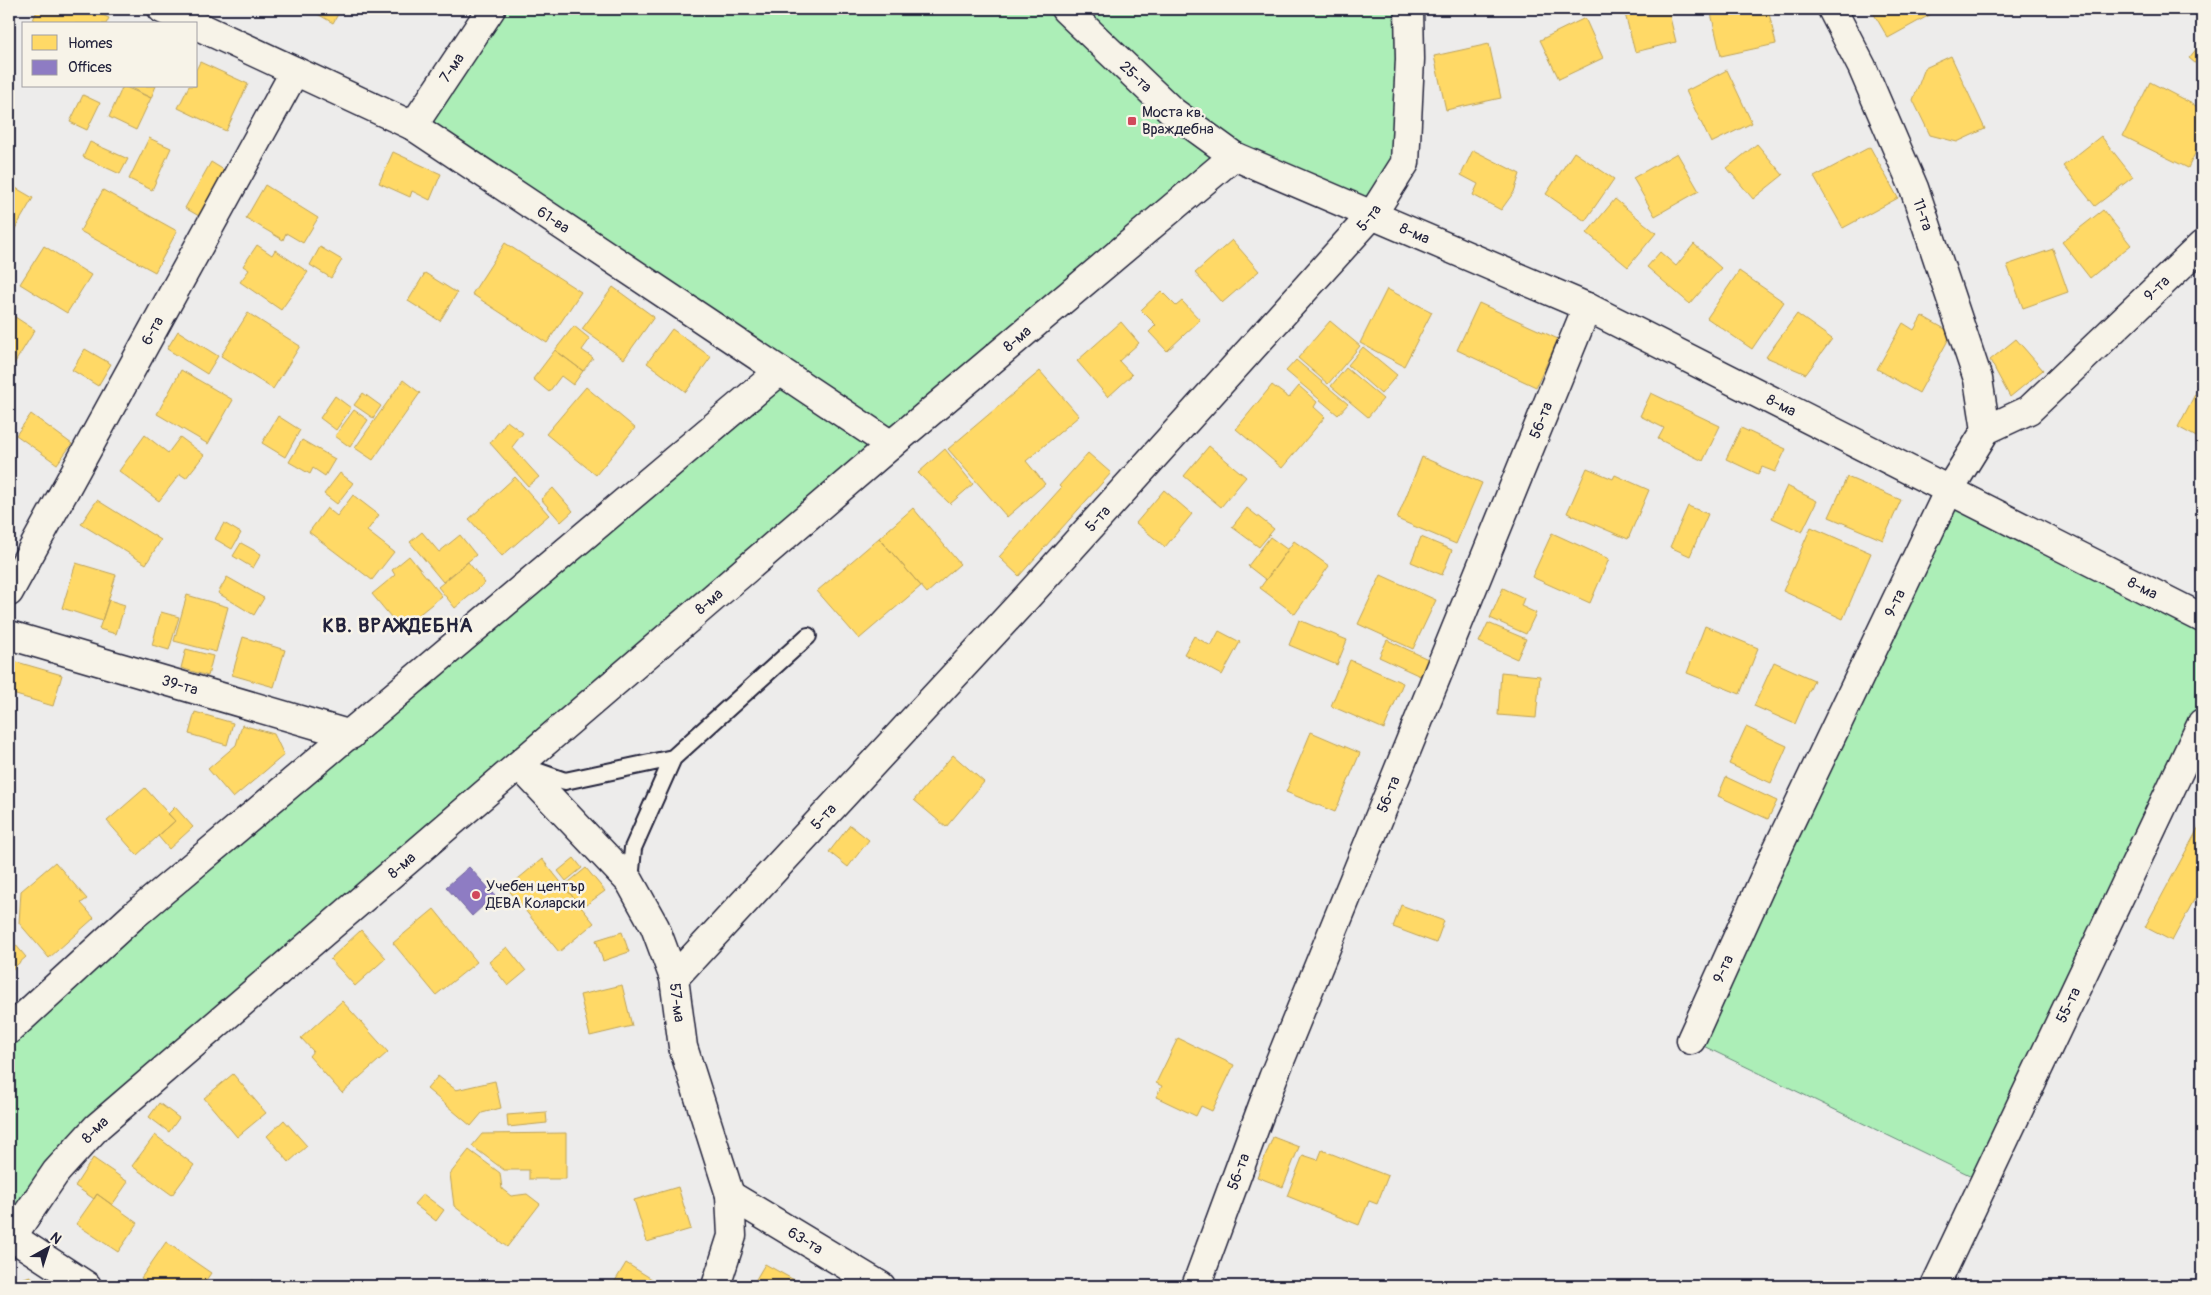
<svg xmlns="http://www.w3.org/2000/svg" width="2211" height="1295" font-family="Pangolin,sans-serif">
	<rect width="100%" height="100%" fill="#edeceb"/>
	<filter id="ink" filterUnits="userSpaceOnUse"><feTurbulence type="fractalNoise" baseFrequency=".02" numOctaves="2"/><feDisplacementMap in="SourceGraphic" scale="10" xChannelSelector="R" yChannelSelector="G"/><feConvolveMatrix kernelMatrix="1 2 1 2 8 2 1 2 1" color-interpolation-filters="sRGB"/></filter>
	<g filter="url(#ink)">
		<path fill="#aceeb7" stroke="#678879" d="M 491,9 L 1409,9 L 1405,163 L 1372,215 L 1234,156 L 97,1127 L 9,1241 L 9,1030 L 779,371 L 413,126 Z
			M 1949,490 L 2202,618 L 2202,723 L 1984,1182 L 1691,1040 Z"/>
		<path fill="#ffd966" stroke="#bda259" d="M 38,9 L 90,9 L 109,18 L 106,24 L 31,24 Z
			M 309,9 L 341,9 L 333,23 Z
			M 1629,9 L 1668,9 L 1676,42 L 1635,52 L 1624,10 Z
			M 1710,9 L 1768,9 L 1776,44 L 1721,56 Z
			M 1871,9 L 1933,9 L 1935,12 L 1888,38 Z
			M 1585,18 L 1603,58 L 1559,79 L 1540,40 Z
			M 2202,42 L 2202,69 L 2189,58 Z
			M 1489,44 L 1501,98 L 1446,110 L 1434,56 Z
			M 1951,56 L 1985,129 L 1957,142 L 1930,135 L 1913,100 L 1925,68 Z
			M 200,62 L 248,84 L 226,131 L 178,108 L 189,86 L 196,86 L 196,70 Z
			M 1727,70 L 1752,123 L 1711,143 L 1686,91 Z
			M 2150,82 L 2202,109 L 2202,139 L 2188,168 L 2123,136 Z
			M 123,86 L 151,98 L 136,130 L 109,117 Z
			M 127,86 L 156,86 L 151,98 Z
			M 83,95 L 100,103 L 87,130 L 70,122 Z
			M 2101,136 L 2133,177 L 2095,206 L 2063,166 Z
			M 149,138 L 171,148 L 152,190 L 129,179 Z
			M 90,142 L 128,159 L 120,174 L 83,157 Z
			M 1757,144 L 1783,175 L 1753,199 L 1727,168 Z
			M 1870,147 L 1898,198 L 1843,228 L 1814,177 Z
			M 1473,150 L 1520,174 L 1514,192 L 1501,210 L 1473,195 L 1478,184 L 1461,175 Z
			M 393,152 L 441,174 L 430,200 L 412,191 L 410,197 L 379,183 Z
			M 1574,152 L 1614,179 L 1585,221 L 1546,194 Z
			M 1677,153 L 1699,191 L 1655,216 L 1633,178 Z
			M 211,162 L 224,170 L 199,216 L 185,208 Z
			M 9,184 L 33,198 L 9,239 Z
			M 265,185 L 318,218 L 303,243 L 286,233 L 283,240 L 246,218 Z
			M 103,190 L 177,231 L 155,272 L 80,231 Z
			M 1615,199 L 1656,233 L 1628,267 L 1587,233 Z
			M 2103,210 L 2131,245 L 2090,278 L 2062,242 Z
			M 1232,240 L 1259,271 L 1222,303 L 1195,273 Z
			M 505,243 L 581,292 L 547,343 L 472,294 Z
			M 1694,244 L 1721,268 L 1690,304 L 1647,267 L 1660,252 L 1676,266 Z
			M 257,245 L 272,255 L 275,250 L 308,272 L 281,310 L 240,282 L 249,270 L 243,266 Z
			M 44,246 L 91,275 L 67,313 L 20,284 Z
			M 320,247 L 342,260 L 331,278 L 310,265 Z
			M 2053,249 L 2068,292 L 2023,308 L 2007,265 Z
			M 1739,271 L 1784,302 L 1752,349 L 1707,318 Z
			M 425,273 L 457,293 L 440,321 L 408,301 Z
			M 613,287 L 654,317 L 624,359 L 582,329 Z
			M 1387,289 L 1432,312 L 1404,366 L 1360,343 Z
			M 1161,291 L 1176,306 L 1182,301 L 1200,320 L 1167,351 L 1149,332 L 1156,325 L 1141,310 Z
			M 1479,303 L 1558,339 L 1536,387 L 1457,350 Z
			M 9,313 L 35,330 L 9,372 Z
			M 248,313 L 300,346 L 273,389 L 221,356 Z
			M 1797,314 L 1832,339 L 1806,374 L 1766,357 Z
			M 1922,316 L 1952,333 L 1919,393 L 1877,369 L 1903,323 L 1914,330 Z
			M 1330,321 L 1360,346 L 1328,384 L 1298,358 Z
			M 1121,322 L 1139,343 L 1119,361 L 1132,375 L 1108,397 L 1077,361 Z
			M 574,326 L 590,339 L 582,350 L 593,358 L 583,371 L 555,350 Z
			M 672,329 L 711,357 L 686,392 L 647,363 Z
			M 178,331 L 218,356 L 207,374 L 167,349 Z
			M 2016,339 L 2043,370 L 2010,397 L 1990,360 Z
			M 1363,347 L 1397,375 L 1381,394 L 1348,365 Z
			M 85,349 L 111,364 L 98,386 L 72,370 Z
			M 555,350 L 583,371 L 573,385 L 561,376 L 549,392 L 533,379 Z
			M 1296,360 L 1348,404 L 1338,415 L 1286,371 Z
			M 1346,368 L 1383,399 L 1368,417 L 1331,386 Z
			M 181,370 L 233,400 L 208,444 L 157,414 Z
			M 1040,371 L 1079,416 L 1026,461 L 1045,484 L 1007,517 L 948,449 Z
			M 403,380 L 420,393 L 373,460 L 355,448 Z
			M 2202,381 L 2202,440 L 2178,427 Z
			M 1272,385 L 1289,398 L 1299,386 L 1317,402 L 1314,407 L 1325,417 L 1282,468 L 1236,429 Z
			M 586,387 L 635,428 L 596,475 L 546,434 Z
			M 363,393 L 381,406 L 373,418 L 354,405 Z
			M 1651,393 L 1720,426 L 1703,461 L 1658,439 L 1664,428 L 1640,416 Z
			M 335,396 L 351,408 L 336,430 L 320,418 Z
			M 354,410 L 368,420 L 350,447 L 335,436 Z
			M 31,414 L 72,444 L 57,464 L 16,435 Z
			M 278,416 L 300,430 L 285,457 L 262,443 Z
			M 507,421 L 523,433 L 512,447 L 539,477 L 528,486 L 490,443 Z
			M 1741,428 L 1786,449 L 1775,472 L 1762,467 L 1758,474 L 1726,459 Z
			M 145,435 L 168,453 L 180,437 L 204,455 L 186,478 L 180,474 L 159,501 L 119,471 Z
			M 302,440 L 335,459 L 325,476 L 313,468 L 310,474 L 289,462 Z
			M 1209,446 L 1246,477 L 1221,507 L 1184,476 Z
			M 945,449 L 973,484 L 950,504 L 918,473 Z
			M 1088,453 L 1111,473 L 1019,576 L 999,557 L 1061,488 L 1059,486 Z
			M 1422,457 L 1482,483 L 1456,544 L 1397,519 Z
			M 1587,468 L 1613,479 L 1615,475 L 1649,490 L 1628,539 L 1567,513 Z
			M 340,473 L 353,483 L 337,504 L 324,494 Z
			M 515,477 L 549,515 L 502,556 L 469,519 Z
			M 1847,477 L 1901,500 L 1883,540 L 1829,517 Z
			M 1787,486 L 1817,501 L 1802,532 L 1772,518 Z
			M 553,488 L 573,511 L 561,522 L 541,499 Z
			M 1164,490 L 1192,514 L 1165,547 L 1136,523 Z
			M 353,495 L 379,515 L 367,531 L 394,552 L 372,580 L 309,532 L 327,508 L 337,516 Z
			M 97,500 L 161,540 L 146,564 L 81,524 Z
			M 1688,506 L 1708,514 L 1690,556 L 1670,547 Z
			M 913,508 L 960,564 L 927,593 L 879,538 Z
			M 1247,508 L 1274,529 L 1259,547 L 1232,527 Z
			M 224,523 L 241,533 L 232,549 L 215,539 Z
			M 1811,527 L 1871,553 L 1843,619 L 1783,591 Z
			M 422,532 L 439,552 L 460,535 L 476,555 L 443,582 L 410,542 Z
			M 1552,533 L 1609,559 L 1590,603 L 1532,577 Z
			M 1270,537 L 1288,550 L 1266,580 L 1248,566 Z
			M 1421,537 L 1452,550 L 1442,575 L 1411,562 Z
			M 879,538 L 921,586 L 859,639 L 817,591 Z
			M 1294,541 L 1329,566 L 1295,614 L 1260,588 Z
			M 241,543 L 261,554 L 253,568 L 233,556 Z
			M 409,556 L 442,596 L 401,629 L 372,594 L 395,575 L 392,570 Z
			M 468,562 L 485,583 L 455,608 L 438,587 Z
			M 76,563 L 116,575 L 102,621 L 62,608 Z
			M 1381,575 L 1436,600 L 1413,649 L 1358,624 Z
			M 227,577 L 264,598 L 254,615 L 218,593 Z
			M 1503,588 L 1524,598 L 1521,606 L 1536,613 L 1526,634 L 1490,618 Z
			M 187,595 L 228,607 L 216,652 L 174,641 Z
			M 109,600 L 125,605 L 116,634 L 99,629 Z
			M 161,612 L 179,617 L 169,650 L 152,645 Z
			M 1299,620 L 1347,640 L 1337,665 L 1289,645 Z
			M 1488,623 L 1526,639 L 1517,659 L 1479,642 Z
			M 1705,626 L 1758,648 L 1740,694 L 1687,673 Z
			M 1219,631 L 1240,642 L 1222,675 L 1184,654 L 1194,636 L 1211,646 Z
			M 243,637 L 285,650 L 274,687 L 232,675 Z
			M 1387,640 L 1428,659 L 1420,676 L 1379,657 Z
			M 186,649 L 213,656 L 208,676 L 181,668 Z
			M 10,660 L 62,675 L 53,706 L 9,693 Z
			M 1350,660 L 1403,683 L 1384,729 L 1331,706 Z
			M 1774,662 L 1814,680 L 1795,724 L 1754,706 Z
			M 1501,672 L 1540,676 L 1536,718 L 1498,715 Z
			M 195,712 L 233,723 L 227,745 L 189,734 Z
			M 242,725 L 274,734 L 284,755 L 233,798 L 208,769 L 236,745 Z
			M 1746,727 L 1787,746 L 1771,783 L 1729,764 Z
			M 1311,732 L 1360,753 L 1335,812 L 1286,792 Z
			M 953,755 L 984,782 L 946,827 L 914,800 Z
			M 1726,777 L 1777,801 L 1768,819 L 1718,796 Z
			M 145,788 L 175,821 L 137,855 L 107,821 Z
			M 175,807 L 193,827 L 169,849 L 158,836 L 175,821 L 168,814 Z
			M 2201,823 L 2202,885 L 2172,941 L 2145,927 Z
			M 850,825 L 869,840 L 848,867 L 829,852 Z
			M 574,858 L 582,868 L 566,881 L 558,871 Z
			M 542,859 L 594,923 L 559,952 L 507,888 Z
			M 55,862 L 87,899 L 81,903 L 94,918 L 49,958 L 19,923 L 21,891 Z
			M 586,868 L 605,891 L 582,908 L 564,886 Z
			M 1401,905 L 1444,921 L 1436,943 L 1393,927 Z
			M 434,909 L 477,962 L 436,995 L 393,943 Z
			M 361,930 L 386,958 L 355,986 L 330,959 Z
			M 622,932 L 629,952 L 603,961 L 596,940 Z
			M 9,937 L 26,957 L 9,972 Z
			M 507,947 L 526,971 L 508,986 L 489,962 Z
			M 622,985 L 632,1026 L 590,1036 L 580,995 Z
			M 342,1001 L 388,1052 L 342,1093 L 309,1056 L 313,1051 L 301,1038 Z
			M 1178,1038 L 1234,1065 L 1212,1111 L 1201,1106 L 1196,1116 L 1156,1097 L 1162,1086 L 1156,1083 Z
			M 233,1074 L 266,1113 L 237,1137 L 204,1098 Z
			M 438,1076 L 456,1090 L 495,1081 L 501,1108 L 482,1113 L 471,1126 L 427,1089 Z
			M 159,1103 L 179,1118 L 169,1132 L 149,1117 Z
			M 546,1112 L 547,1123 L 508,1127 L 507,1115 Z
			M 284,1120 L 307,1146 L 289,1162 L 267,1136 Z
			M 566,1133 L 566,1179 L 529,1179 L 529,1170 L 504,1170 L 472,1146 L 482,1134 Z
			M 155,1135 L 194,1165 L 172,1195 L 132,1166 Z
			M 1273,1137 L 1299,1147 L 1283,1187 L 1257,1177 Z
			M 469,1150 L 500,1173 L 502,1189 L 511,1196 L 527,1194 L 540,1204 L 507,1247 L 454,1206 L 450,1174 Z
			M 1322,1150 L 1388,1176 L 1377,1204 L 1369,1201 L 1359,1225 L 1287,1196 L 1303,1155 L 1318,1160 Z
			M 93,1158 L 128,1182 L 112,1205 L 97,1194 L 94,1199 L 75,1186 Z
			M 678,1187 L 691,1229 L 647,1242 L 634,1200 Z
			M 97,1194 L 138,1223 L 118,1252 L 76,1224 Z
			M 423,1194 L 444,1210 L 436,1221 L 414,1204 Z
			M 166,1242 L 211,1273 L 202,1286 L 153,1286 L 141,1278 Z
			M 626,1263 L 660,1284 L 659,1286 L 612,1286 Z
			M 765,1264 L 805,1286 L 752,1286 Z
			M 30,1276 L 44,1286 L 10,1286 L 10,1283 Z
			M 252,1280 L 262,1286 L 247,1286 Z"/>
		<path fill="#8e7cc3" stroke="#6e619a" d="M 469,867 L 495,895 L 472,916 L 446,887 Z"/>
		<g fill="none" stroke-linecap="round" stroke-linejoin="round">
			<g stroke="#22223b" stroke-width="20">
				<path id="lane" d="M 528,768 L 565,781 L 673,758 L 808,636
					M 630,882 L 633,848 L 673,758"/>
			</g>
			<g stroke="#22223b" stroke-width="31">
				<g id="street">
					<path d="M 162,9 L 194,24"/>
					<path id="s1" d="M 1832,9 L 1862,67 L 1914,188 L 1978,379 L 1986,430"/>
					<path id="s2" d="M 196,25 L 413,126 L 891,445"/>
					<path id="s3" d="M 413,126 L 491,9"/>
					<path id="s4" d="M 9,592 L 295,71"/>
					<path id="s5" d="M 9,635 L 351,735"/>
					<path id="s6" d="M 519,765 L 630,882 L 655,927 L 674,978 L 683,1047 L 730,1195 L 732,1236 L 716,1286"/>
					<path id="s7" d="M 674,978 L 1027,597 L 1372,215 L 1405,163 L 1410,59 L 1409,9"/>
					<path d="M 9,1030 L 132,917 L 780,371"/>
					<path id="s8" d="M 1691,1040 L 1776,852 L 1949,490 L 1986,430 L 2029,410 L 2202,245"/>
					<path id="s9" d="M 730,1195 L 881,1286"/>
					<path d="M 9,1235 L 87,1286"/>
					<path id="s10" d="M 9,1241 L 56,1172 L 97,1127 L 891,445 L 1234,156"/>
					<path id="s11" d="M 1196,1286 L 1273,1078 L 1587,307"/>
					<path id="s12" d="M 1935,1286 L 2202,723"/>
				</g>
			</g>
			<g stroke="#22223b" stroke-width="31">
				<g id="secondary">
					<path id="s13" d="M 1065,9 L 1172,111 L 1234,156 L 1587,307 L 2202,618"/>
				</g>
			</g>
			<use href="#lane" stroke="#f7f3e8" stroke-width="16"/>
			<use href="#street" stroke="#f7f3e8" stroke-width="28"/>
			<use href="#secondary" stroke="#f7f3e8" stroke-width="28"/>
		</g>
	</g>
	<g fill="#d1495b" stroke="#f7f3e8" stroke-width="2">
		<rect x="1127" y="116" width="10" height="10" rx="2.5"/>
		<circle cx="476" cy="895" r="5"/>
	</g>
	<g text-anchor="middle" stroke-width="5" stroke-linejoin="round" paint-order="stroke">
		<g font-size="15" fill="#22223b" stroke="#f7f3e8">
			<text dy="5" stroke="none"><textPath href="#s3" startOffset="70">7-ма</textPath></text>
			<text dy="5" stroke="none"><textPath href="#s13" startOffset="98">25-та</textPath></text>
			<text dy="5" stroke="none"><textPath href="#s1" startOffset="225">11-та</textPath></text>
			<text dy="5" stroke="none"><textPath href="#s7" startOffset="1030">5-та</textPath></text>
			<text dy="5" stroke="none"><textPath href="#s2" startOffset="408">61-ва</textPath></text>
			<text dy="5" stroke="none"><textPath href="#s13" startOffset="421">8-ма</textPath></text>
			<text dy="5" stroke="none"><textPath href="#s8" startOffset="902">9-та</textPath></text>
			<text dy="5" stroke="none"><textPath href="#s4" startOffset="298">6-та</textPath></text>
			<text dy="5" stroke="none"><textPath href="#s10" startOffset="1356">8-ма</textPath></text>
			<text dy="5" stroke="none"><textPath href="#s13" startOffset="826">8-ма</textPath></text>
			<text dy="5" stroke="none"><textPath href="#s11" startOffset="932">56-та</textPath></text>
			<text dy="5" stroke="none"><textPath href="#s7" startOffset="625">5-та</textPath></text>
			<text dy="5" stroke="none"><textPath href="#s13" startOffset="1231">8-ма</textPath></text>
			<text dy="5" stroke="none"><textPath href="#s10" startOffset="951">8-ма</textPath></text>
			<text dy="5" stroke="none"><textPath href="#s8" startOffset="482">9-та</textPath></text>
			<text dy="5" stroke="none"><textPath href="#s5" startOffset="178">39-та</textPath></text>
			<text dy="5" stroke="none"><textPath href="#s11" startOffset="528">56-та</textPath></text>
			<text dy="5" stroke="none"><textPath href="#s7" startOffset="220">5-та</textPath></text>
			<text dy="5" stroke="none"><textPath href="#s10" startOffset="546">8-ма</textPath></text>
			<text dy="5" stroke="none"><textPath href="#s8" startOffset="78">9-та</textPath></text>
			<text dy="5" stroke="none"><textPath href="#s6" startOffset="292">57-ма</textPath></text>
			<text dy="5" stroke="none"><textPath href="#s12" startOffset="311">55-та</textPath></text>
			<text dy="5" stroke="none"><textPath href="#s10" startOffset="141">8-ма</textPath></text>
			<text dy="5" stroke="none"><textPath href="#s11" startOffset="122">56-та</textPath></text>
			<text dy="5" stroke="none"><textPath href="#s9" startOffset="88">63-та</textPath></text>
		</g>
		<g font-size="15" fill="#22223b" stroke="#f7f3e8" text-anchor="start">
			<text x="1142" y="117">Моста кв.<tspan x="1142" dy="17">Враждебна</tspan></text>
			<text x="486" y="891">Учебен център<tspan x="486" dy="17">ДЕВА Коларски</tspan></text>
		</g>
		<g font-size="20" font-weight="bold" letter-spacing="1" fill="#22223b" stroke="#f7f3e8">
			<text x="398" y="632">КВ. ВРАЖДЕБНА</text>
		</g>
	</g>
	<rect width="2211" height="1295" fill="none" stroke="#f7f3e8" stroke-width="30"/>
	<rect x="15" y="15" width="2181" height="1265" fill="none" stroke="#22223b" stroke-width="2" filter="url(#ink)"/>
	<rect x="22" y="22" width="175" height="65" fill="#f7f3e8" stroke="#a29fa3"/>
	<rect x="32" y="35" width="25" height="15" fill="#ffd966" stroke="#a29fa3"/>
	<text x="68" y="48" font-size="15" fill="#22223b">Homes</text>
	<rect x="32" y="60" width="25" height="15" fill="#8e7cc3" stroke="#a29fa3"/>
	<text x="68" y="72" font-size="15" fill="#22223b">Offices</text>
	<g transform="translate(48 1248) rotate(39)" stroke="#f7f3e8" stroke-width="4" paint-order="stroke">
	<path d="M0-4L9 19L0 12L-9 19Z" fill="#22223b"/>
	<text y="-8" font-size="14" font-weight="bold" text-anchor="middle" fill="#22223b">N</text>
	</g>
</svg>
